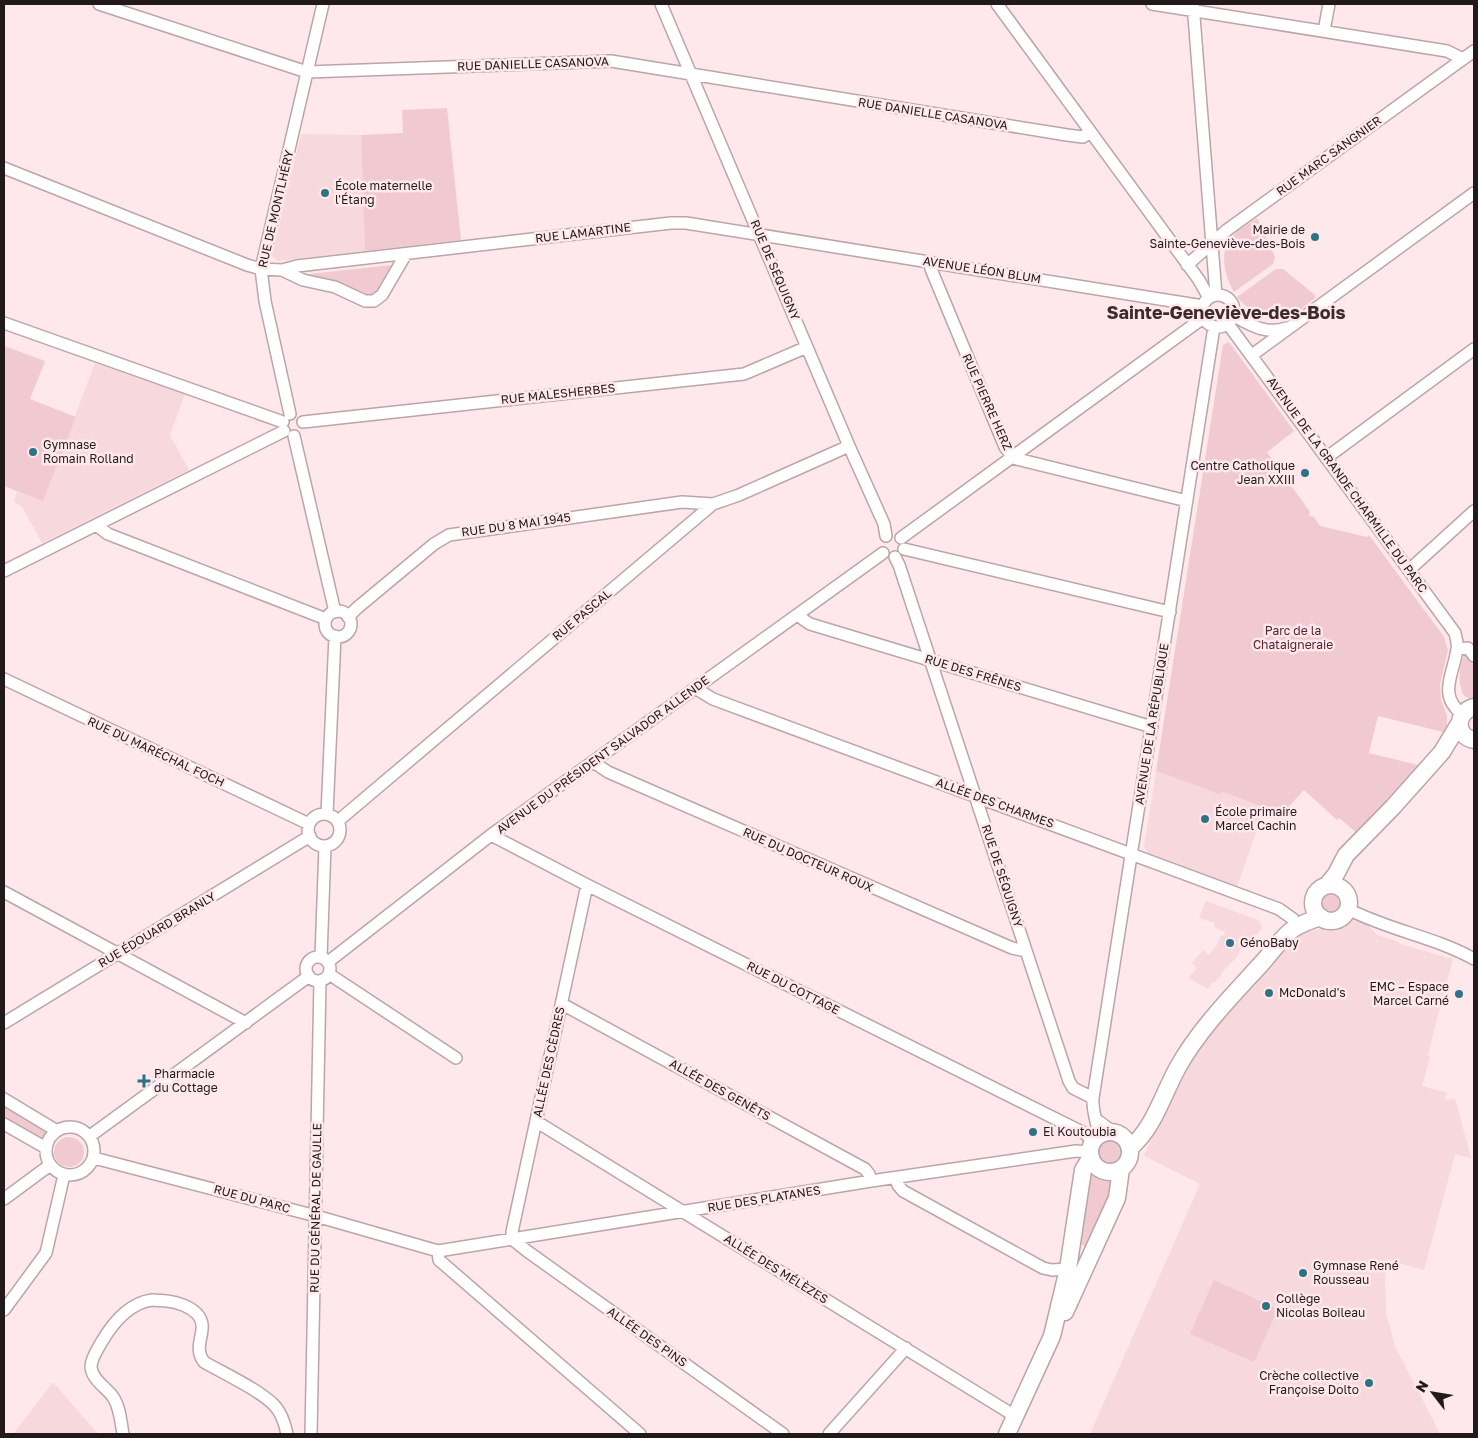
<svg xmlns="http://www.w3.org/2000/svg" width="1478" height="1438" font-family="'Golos Text',sans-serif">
	<rect width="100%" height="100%" fill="#fee8eb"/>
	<path fill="#f7d8dd" d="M 301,134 L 361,135 L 365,251 L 278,261 L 272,256 Z
		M 95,363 L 185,394 L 170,435 L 189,470 L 42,543 L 22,507 L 14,502 L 17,491 L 43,501 Z
		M 1156,771 L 1219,794 L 1223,792 L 1265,808 L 1237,886 L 1148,853 L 1144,847 Z
		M 1206,901 L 1258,920 L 1262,927 L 1261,930 L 1251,941 L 1244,939 L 1237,957 L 1221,973 L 1222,974 L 1214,983 L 1212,982 L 1209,989 L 1188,978 L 1197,968 L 1192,963 L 1203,950 L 1209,955 L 1217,945 L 1221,935 L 1224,936 L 1225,932 L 1214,927 L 1215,923 L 1199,918 Z
		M 1350,920 L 1365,922 L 1377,935 L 1397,941 L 1400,944 L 1453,959 L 1433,1034 L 1428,1056 L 1430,1057 L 1422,1086 L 1447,1093 L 1445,1098 L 1447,1100 L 1455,1098 L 1471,1158 L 1455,1154 L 1424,1270 L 1387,1260 L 1385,1281 L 1386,1312 L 1395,1346 L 1440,1434 L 1090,1434 L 1200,1184 L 1144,1156 L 1178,1078 L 1193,1051 L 1292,935 L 1338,925 Z
		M 53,1382 L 98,1434 L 13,1434 Z"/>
	<path fill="#f0cad0" d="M 447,108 L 461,240 L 365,251 L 361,135 L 403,133 L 402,110 Z
		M 1257,218 L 1275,257 L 1273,264 L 1234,292 C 1225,276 1218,253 1232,237 C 1238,229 1249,224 1257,218 Z
		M 392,265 L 375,293 L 369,295 L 337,281 L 309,274 Z
		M 1276,269 L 1283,269 L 1315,295 L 1315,298 C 1307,304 1298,312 1289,317 C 1271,325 1249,311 1237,297 Z
		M 1229,342 L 1294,431 L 1267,452 L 1310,512 L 1309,516 L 1314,517 L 1320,526 L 1367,537 L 1369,535 L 1444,637 L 1448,650 L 1440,684 L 1441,700 L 1447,716 L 1447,733 L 1378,716 L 1369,753 L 1418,765 L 1357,833 L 1339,818 L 1337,820 L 1304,790 L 1282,814 L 1223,792 L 1219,794 L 1156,771 L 1223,345 Z
		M 4,346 L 45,361 L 30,399 L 76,417 L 43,501 L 4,486 Z
		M 1466,652 L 1474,664 L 1474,700 L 1464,696 C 1457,684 1459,663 1466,652 Z
		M1321 902a10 10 0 1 1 20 0a10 10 0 1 1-20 0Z
		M 4,1106 L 44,1129 L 45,1136 L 38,1138 L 4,1118 Z
		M54 1152a15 15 0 1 1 30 0a15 15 0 1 1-30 0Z
		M1098 1152a13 13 0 1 1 26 0a13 13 0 1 1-26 0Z
		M 1090,1174 L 1097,1179 L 1111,1182 L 1110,1198 L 1087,1247 L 1080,1244 Z
		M 1214,1280 L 1278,1309 L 1254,1362 L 1190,1334 Z"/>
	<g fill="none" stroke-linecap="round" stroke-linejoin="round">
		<g stroke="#baa5a8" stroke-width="14">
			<path id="minor" d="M 99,4 L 307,72 L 611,61 L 1067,135 L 1083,137 L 1090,132
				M 661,4 L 849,446 L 884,524 L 886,536
				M 997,4 L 1199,280 L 1209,298
				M 1152,4 L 1447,51 L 1463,59
				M 1193,4 L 1216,295
				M 1324,31 L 1329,4
				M 4,168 L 247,265 L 261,269 L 282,270 L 303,280 L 335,287 L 365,301 L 374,301 L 382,295 L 406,254
				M 930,262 L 931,269 L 1005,447 L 1013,458 L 1187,501
				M 1187,265 L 1227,230 L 1474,51
				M 282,270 L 297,266 L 671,223 L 686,223 L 1203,306
				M1202 311a16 16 0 1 1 32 0a16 16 0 1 1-32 0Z
				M 1234,316 C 1251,325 1266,335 1286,328
				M 4,323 L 283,422
				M 1228,324 L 1455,633 C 1456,638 1458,643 1457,649 C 1454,673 1437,695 1462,714
				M 1252,355 L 1474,193
				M 290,414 L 265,301 L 261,269 L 323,4
				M 303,422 L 744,374 L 807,347
				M 294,436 L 335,612
				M 1326,458 L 1474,349
				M 96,525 L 108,534 L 326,619
				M 901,538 L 1203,318
				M 904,549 L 1170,612
				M 895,557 L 899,565 L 1069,1081 L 1073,1088 L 1093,1098
				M 1409,570 L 1474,511
				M 4,571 L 284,431
				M325 624a13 13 0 1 1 26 0a13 13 0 1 1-26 0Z
				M 798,614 L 804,620 L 810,624 L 1152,727
				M 348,617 L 357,608 L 434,544 L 449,535 L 682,502 L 713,504
				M 1457,649 L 1468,648 L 1474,656
				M 4,679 L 309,824
				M 695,688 L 713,699 L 1279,909 L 1293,919
				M 593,762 L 608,772 L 1012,948 L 1026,951
				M 327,814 L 335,636
				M308 830a16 16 0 1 1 32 0a16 16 0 1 1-32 0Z
				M 338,821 L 713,504 L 739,495 L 849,446
				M 491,835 L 587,885 L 1084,1133 L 1094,1141
				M 587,885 L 512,1232 L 512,1239 L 527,1251 L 783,1434
				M 4,892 L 246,1023
				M 1348,909 C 1388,930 1435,937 1474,959
				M 321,957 L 325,846
				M306 969a12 12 0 1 1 24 0a12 12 0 1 1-24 0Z
				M 328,962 L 491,835 L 883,553
				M 329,974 L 456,1058
				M 562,1004 L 865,1169 L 869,1174 L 871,1181
				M 4,1023 L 310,836
				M 4,1099 L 57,1131
				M 1097,1120 L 1113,1132
				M 536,1123 L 542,1125 L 1015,1416
				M 4,1124 L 46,1148
				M46 1151a24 24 0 1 1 48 0a24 24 0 1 1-48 0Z
				M 1099,1135 C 1097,1123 1092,1111 1093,1098 L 1214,327
				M 90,1136 L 309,976
				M 94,1158 L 316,1216 L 438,1251 L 871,1181 L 1076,1151 L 1091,1152
				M 896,1178 L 898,1185 L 903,1191 L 1043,1268 L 1052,1270 L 1068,1269
				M 4,1199 L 50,1165
				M 438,1251 L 439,1260 L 640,1434
				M 4,1310 L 46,1253 L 64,1175
				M 123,1434 C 121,1423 120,1407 113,1397 C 107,1388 92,1380 91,1367 C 91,1359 97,1350 101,1343 C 112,1324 129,1303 152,1300 C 157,1300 163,1301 167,1301 C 178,1302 191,1307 198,1315 C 210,1330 191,1345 204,1362 C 223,1373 260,1390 275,1406 C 282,1414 285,1424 287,1434
				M 311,1434 L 320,981
				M 829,1434 L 906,1348"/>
		</g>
		<g stroke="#baa5a8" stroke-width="19">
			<path id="secondary" d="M 1474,707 C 1456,712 1454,736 1474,740
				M 1327,885 L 1336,874 L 1346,855 L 1393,807 L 1442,752 L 1459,724
				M1313 903a18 18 0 1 1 36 0a18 18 0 1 1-36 0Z
				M1090 1152a20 20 0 1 1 40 0a20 20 0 1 1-40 0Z
				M 1130,1148 C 1154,1128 1163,1094 1178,1067 C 1200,1028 1232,996 1262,963 C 1272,952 1281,938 1293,929 C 1301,924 1311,920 1321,917
				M 1065,1312 L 1117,1198 L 1121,1169
				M 1007,1434 L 1052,1336 L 1068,1269 L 1083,1170 L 1091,1157"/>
		</g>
		<use href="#minor" stroke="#fff" stroke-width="11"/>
		<use href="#secondary" stroke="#fff" stroke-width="16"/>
	</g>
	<g fill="#2f7283" stroke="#fee8eb" stroke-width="2">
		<circle cx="325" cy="193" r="5"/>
		<circle cx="1315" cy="237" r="5"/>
		<circle cx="33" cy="452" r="5"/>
		<circle cx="1305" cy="473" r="5"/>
		<circle cx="1205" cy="819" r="5"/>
		<circle cx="1230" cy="943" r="5"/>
		<circle cx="1269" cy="993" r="5"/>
		<circle cx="1459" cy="994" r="5"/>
		<path d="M141.5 1073.5h5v5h5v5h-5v5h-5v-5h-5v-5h5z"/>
		<circle cx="1033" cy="1132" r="5"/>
		<circle cx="1303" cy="1273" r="5"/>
		<circle cx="1266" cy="1306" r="5"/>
		<circle cx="1369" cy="1383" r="5"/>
	</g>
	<g text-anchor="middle" stroke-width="5" stroke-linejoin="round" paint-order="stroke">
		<g font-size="12" fill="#21191a" stroke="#fee8eb">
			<text transform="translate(533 64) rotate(-2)" y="4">RUE DANIELLE CASANOVA</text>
			<text transform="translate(933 114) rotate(9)" y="4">RUE DANIELLE CASANOVA</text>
			<text transform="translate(1329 156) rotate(-36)" y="4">RUE MARC SANGNIER</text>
			<text transform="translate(276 209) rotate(-77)" y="4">RUE DE MONTLHÉRY</text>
			<text transform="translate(583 233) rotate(-7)" y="4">RUE LAMARTINE</text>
			<text transform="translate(775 270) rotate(67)" y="4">RUE DE SÉQUIGNY</text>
			<text transform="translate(982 270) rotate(9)" y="4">AVENUE LÉON BLUM</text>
			<text transform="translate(558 394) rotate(-6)" y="4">RUE MALESHERBES</text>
			<text transform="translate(987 402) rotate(66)" y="4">RUE PIERRE HERZ</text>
			<text transform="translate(1347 485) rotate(54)" y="4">AVENUE DE LA GRANDE CHARMILLE DU PARC</text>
			<text transform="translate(516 525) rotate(-8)" y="4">RUE DU 8 MAI 1945</text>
			<text transform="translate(582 615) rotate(-40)" y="4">RUE PASCAL</text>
			<text transform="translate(973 673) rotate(17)" y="4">RUE DES FRÊNES</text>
			<text transform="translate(1152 724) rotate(-81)" y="4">AVENUE DE LA RÉPUBLIQUE</text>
			<text transform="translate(156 752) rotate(25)" y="4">RUE DU MARÉCHAL FOCH</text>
			<text transform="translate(603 755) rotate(-36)" y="4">AVENUE DU PRÉSIDENT SALVADOR ALLENDE</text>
			<text transform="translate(995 803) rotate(20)" y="4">ALLÉE DES CHARMES</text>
			<text transform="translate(808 860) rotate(24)" y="4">RUE DU DOCTEUR ROUX</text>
			<text transform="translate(1002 876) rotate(72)" y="4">RUE DE SÉQUIGNY</text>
			<text transform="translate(157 930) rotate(-31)" y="4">RUE ÉDOUARD BRANLY</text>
			<text transform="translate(793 988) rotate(27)" y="4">RUE DU COTTAGE</text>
			<text transform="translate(549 1062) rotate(-78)" y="4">ALLÉE DES CÈDRES</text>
			<text transform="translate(720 1090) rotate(29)" y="4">ALLÉE DES GENÊTS</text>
			<text transform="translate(252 1199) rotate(15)" y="4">RUE DU PARC</text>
			<text transform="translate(764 1199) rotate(-9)" y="4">RUE DES PLATANES</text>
			<text transform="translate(316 1208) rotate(-89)" y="4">RUE DU GÉNÉRAL DE GAULLE</text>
			<text transform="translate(776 1269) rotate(32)" y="4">ALLÉE DES MÉLÈZES</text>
			<text transform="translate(647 1337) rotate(35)" y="4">ALLÉE DES PINS</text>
		</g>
		<g font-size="12" fill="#21191a" stroke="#fee8eb" text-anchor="start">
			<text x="335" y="190">École maternelle<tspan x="335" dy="14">l'Étang</tspan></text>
			<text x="1305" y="234" text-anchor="end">Mairie de<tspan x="1305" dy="14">Sainte-Geneviève-des-Bois</tspan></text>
			<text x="43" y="449">Gymnase<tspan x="43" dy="14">Romain Rolland</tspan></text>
			<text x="1295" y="470" text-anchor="end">Centre Catholique<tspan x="1295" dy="14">Jean XXIII</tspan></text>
			<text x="1215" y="816">École primaire<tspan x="1215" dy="14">Marcel Cachin</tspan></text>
			<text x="1240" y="947">GénoBaby</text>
			<text x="1449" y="991" text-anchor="end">EMC – Espace<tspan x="1449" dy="14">Marcel Carné</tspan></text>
			<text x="1279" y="997">McDonald's</text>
			<text x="154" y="1078">Pharmacie<tspan x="154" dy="14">du Cottage</tspan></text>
			<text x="1043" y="1136">El Koutoubia</text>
			<text x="1313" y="1270">Gymnase René<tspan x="1313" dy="14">Rousseau</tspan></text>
			<text x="1276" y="1303">Collège<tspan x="1276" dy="14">Nicolas Boileau</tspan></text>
			<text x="1359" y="1380" text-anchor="end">Crèche collective<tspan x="1359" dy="14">Françoise Dolto</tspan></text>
		</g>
		<g font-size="12" fill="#592230" stroke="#fee8eb">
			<text x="1293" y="635">Parc de la<tspan x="1293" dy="14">Chataigneraie</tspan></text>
		</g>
		<g font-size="18" font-weight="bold" fill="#3b2b2d" stroke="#fee8eb">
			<text x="1226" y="319">Sainte-Geneviève-des-Bois</text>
		</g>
	</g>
	<rect width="1478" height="1438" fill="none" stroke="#21191a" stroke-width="10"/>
	<g transform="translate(1433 1393) rotate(301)" stroke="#fee8eb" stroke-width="4" paint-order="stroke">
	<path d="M0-4L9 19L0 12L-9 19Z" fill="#21191a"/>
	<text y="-8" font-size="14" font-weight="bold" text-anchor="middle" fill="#21191a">N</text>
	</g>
</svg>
